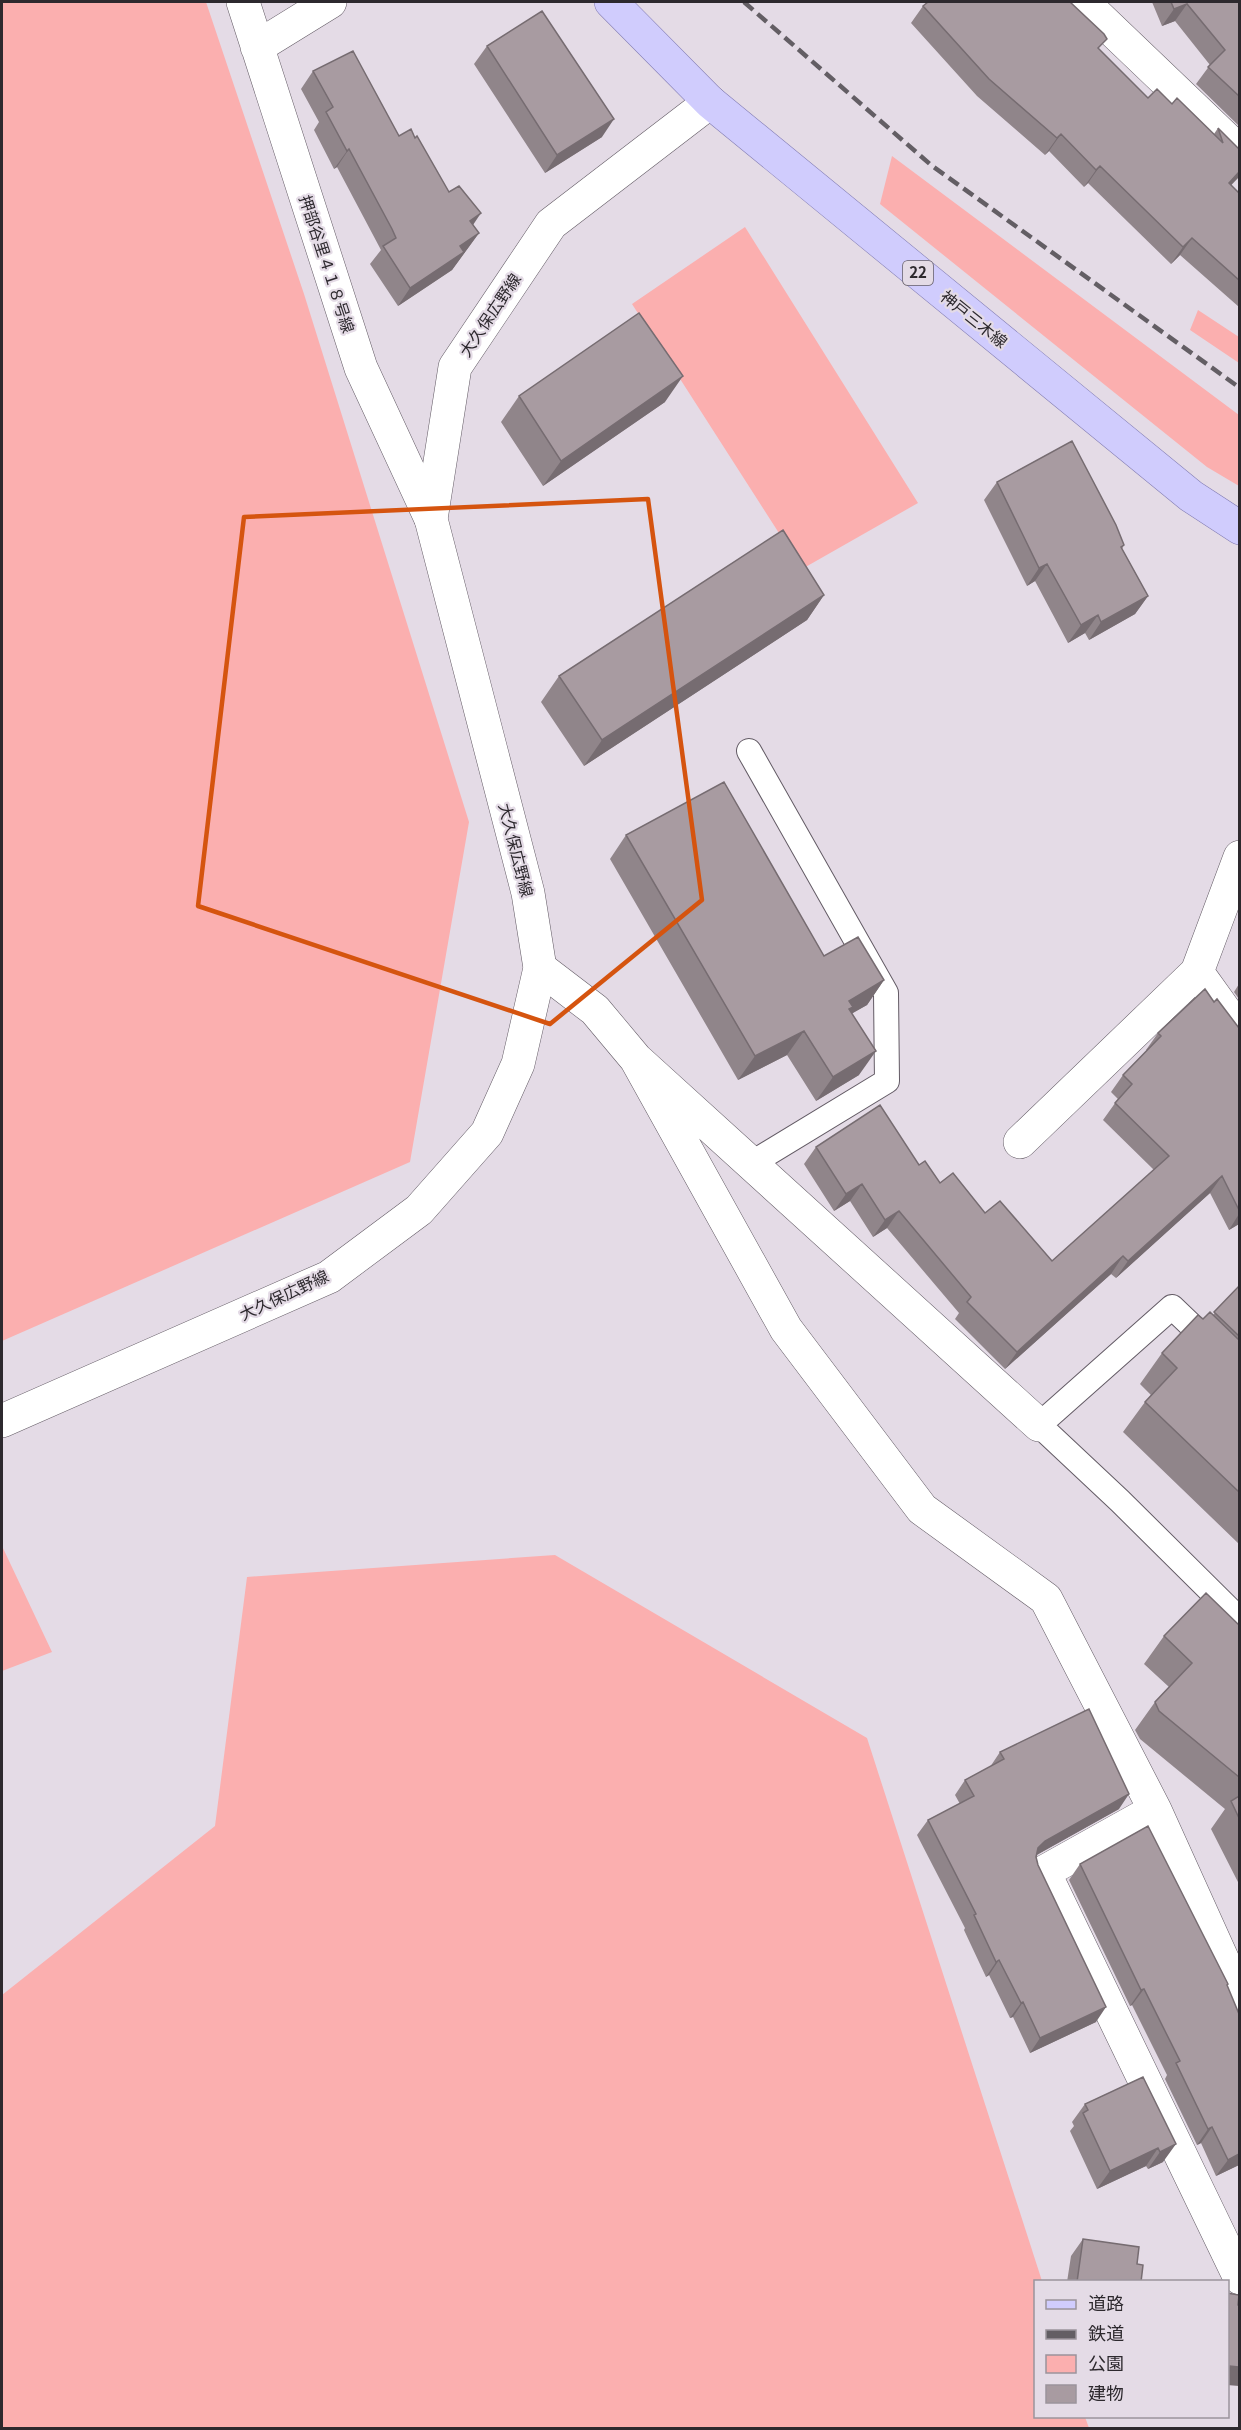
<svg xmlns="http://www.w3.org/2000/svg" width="1241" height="2430" font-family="Georgia,'Noto Sans JP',serif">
	<rect width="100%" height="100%" fill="#e4dbe6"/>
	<path fill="#fbafaf" d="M 2,2 L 206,2 L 304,294 L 469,822 L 410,1162 L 2,1341 Z
		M 892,156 L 1239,415 L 1239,486 L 1207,467 L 880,204 Z
		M 745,227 L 918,503 L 802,569 L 632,304 Z
		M 1198,310 L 1239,337 L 1239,363 L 1190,330 Z
		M 2,1546 L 52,1652 L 2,1671 Z
		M 555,1555 L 867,1738 L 1042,2281 L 1036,2282 L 1036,2416 L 1085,2417 L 1089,2428 L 2,2428 L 2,1995 L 215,1826 L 247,1577 Z"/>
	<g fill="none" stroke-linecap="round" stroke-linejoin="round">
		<g stroke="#635b65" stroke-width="26">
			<path id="lane" d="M 749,751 L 886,993 L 887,1081 L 752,1163
				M 1240,1372 L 1172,1307 L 1039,1425 L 1120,1501 L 1240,1620"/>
		</g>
		<g stroke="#635b65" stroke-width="34">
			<path id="street" d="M 243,2 L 361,368 L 431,519
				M 1083,2 L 1240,152
				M 257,47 L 330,2
				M 1240,857 L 1197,972 L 1240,1032
				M 540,968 L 595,1010 L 636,1059 L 1039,1425
				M 636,1059 L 786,1329 L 922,1509 L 1046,1599 L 1155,1810 L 1240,1998
				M 1020,1142 L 1197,972
				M 1155,1810 L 1044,1872 L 1240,2278"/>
		</g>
		<g stroke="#635b65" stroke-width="34">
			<path id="secondary" d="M 2,1421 L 329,1277 L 419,1210 L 487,1133 L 518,1064 L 540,968 L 528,893 L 431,519 L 455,367 L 551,224 L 710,102"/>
		</g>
		<g stroke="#837db3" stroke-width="34">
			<path id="primary" d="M 611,2 L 710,102 L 1191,496 L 1240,528"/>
		</g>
		<use href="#lane" stroke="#fff" stroke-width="24"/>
		<use href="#street" stroke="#fff" stroke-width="33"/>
		<use href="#secondary" stroke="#fff" stroke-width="33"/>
		<use href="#primary" stroke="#d0ccfd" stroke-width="33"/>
		<path stroke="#635e64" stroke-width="4.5" stroke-dasharray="12 6" stroke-linecap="butt" d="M 744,2 L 931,165 L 1240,388"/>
	</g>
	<path fill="#90858a" d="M 1152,2 L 1239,2 L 1239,126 L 1196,84 L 1210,65 L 1175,21 L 1162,26 Z
		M 923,6 L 1099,49 L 1148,98 L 1172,104 L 1214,134 L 1218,128 L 1239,149 L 1231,185 L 1239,193 L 1239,307 L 1180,255 L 1171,264 L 1088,183 L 1084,187 L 1049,151 L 1045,155 L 977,96 L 911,23 Z
		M 487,46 L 602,137 L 545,173 L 474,64 Z
		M 313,71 L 399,136 L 415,138 L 449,192 L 479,233 L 452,270 L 398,306 L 370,264 L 381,250 L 337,167 L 334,169 L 314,130 L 319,122 L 301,89 Z
		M 519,396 L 665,402 L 543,486 L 501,422 Z
		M 997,482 L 1124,545 L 1122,549 L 1148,596 L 1135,614 L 1089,640 L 1085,633 L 1068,643 L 1035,581 L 1027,586 L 984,500 Z
		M 824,595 L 807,620 L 584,766 L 541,702 L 559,676 Z
		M 626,835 L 824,956 L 884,980 L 867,1005 L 852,1013 L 859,1075 L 816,1101 L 787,1055 L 738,1080 L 610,859 Z
		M 1239,984 L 1239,999 L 1234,992 Z
		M 1214,1002 L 1239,1028 L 1239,1224 L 1229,1230 L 1210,1193 L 1116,1278 L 1111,1274 L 1005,1369 L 955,1319 L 959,1313 L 887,1228 L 873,1237 L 850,1201 L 834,1211 L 804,1164 L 816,1147 L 919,1165 L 940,1183 L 985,1213 L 1052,1261 L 1154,1170 L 1103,1120 L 1118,1099 L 1111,1092 L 1123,1075 L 1147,1050 L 1146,1050 L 1158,1033 Z
		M 1239,1286 L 1239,1544 L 1123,1432 L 1145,1402 L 1151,1395 L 1140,1384 L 1162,1353 L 1203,1319 L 1213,1315 Z
		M 1239,1625 L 1239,1884 L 1211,1829 L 1225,1809 L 1140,1739 L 1135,1730 L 1155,1702 L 1169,1687 L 1144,1664 L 1164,1636 Z
		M 1000,1752 L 1119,1809 L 1036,1855 L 1038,1865 L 1096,2022 L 1030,2053 L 1013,2017 L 1010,2018 L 989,1975 L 986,1977 L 964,1930 L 965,1928 L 917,1835 L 928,1820 L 960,1804 L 955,1795 L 965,1780 L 990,1767 Z
		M 1080,1864 L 1227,1986 L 1239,2165 L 1216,2176 L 1201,2143 L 1197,2145 L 1165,2079 L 1167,2075 L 1132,2005 L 1130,2006 L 1069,1880 Z
		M 1143,2077 L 1163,2162 L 1148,2169 L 1146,2166 L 1097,2189 L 1070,2131 L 1074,2126 L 1072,2122 L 1085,2104 Z
		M 1083,2239 L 1137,2264 L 1141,2282 L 1067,2282 L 1071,2256 Z"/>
	<path fill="#766c71" d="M 1187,4 L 1175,21 L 1162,26 L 1174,9 Z
		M 614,119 L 602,137 L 545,173 L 557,155 Z
		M 1061,134 L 1049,151 L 1045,155 L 1057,138 Z
		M 349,149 L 337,167 L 334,169 L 347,151 Z
		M 1100,166 L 1088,183 L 1084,187 L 1096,170 Z
		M 1239,172 L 1239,177 L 1217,200 L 1229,183 Z
		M 481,213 L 469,231 L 470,221 Z
		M 479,233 L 452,270 L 398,306 L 410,288 L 460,246 Z
		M 1192,238 L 1180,255 L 1171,264 L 1183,247 Z
		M 683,376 L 665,402 L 543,486 L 561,461 Z
		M 1047,564 L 1035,581 L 1027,586 L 1039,568 Z
		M 824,595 L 807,620 L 584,766 L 602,740 Z
		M 1148,596 L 1135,614 L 1089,640 L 1101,622 Z
		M 1098,615 L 1085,633 L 1068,643 L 1081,625 Z
		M 884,980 L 867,1005 L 846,1017 L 849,1001 Z
		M 804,1031 L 787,1055 L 738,1080 L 755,1056 Z
		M 876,1051 L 859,1075 L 816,1101 L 833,1077 Z
		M 1222,1176 L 1210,1193 L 1116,1278 L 1128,1261 Z
		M 862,1184 L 850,1201 L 834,1211 L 846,1194 Z
		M 899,1211 L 887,1228 L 873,1237 L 885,1220 Z
		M 1239,1214 L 1239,1224 L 1229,1230 Z
		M 1123,1256 L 1111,1274 L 1005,1369 L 1017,1352 Z
		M 1129,1794 L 1119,1809 L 1035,1856 L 1038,1848 L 1045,1841 Z
		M 999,1960 L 989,1975 L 986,1977 L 996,1962 Z
		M 1144,1989 L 1132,2005 L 1130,2006 L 1141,1990 Z
		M 1023,2002 L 1013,2017 L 1010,2018 L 1021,2003 Z
		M 1106,2007 L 1096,2022 L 1030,2053 L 1040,2038 Z
		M 1212,2127 L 1201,2143 L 1197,2145 L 1208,2129 Z
		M 1176,2144 L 1163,2162 L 1148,2169 L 1160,2152 Z
		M 1158,2148 L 1146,2166 L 1097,2189 L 1110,2171 Z
		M 1239,2154 L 1239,2165 L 1216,2176 L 1228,2160 Z
		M 1230,2366 L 1239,2367 L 1239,2386 L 1227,2385 Z"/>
	<path fill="#a89ba1" stroke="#766c71" stroke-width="1.5" d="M 928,2 L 1070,2 L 1104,34 L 1107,39 L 1098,48 L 1148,98 L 1157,89 L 1172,104 L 1177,98 L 1223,143 L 1218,128 L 1239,149 L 1239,172 L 1229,183 L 1239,193 L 1239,280 L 1192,238 L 1183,247 L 1100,166 L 1096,170 L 1061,134 L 1057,138 L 989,79 L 923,6 Z
		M 1171,2 L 1239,2 L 1239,96 L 1208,67 L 1225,50 L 1187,4 L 1174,9 Z
		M 542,11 L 614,119 L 557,155 L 487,46 Z
		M 353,51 L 399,136 L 411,129 L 415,138 L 417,136 L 449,192 L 459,186 L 481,213 L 470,221 L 479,233 L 460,246 L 464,252 L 410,288 L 383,246 L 396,238 L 392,229 L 349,149 L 347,151 L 326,112 L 333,107 L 313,71 Z
		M 639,313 L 683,376 L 561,461 L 519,396 Z
		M 1072,441 L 1116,525 L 1124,545 L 1121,547 L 1148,596 L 1101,622 L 1098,615 L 1081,625 L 1047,564 L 1039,568 L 997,482 Z
		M 783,530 L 824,595 L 602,740 L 559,676 Z
		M 724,782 L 824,956 L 858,937 L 884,980 L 849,1001 L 853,1007 L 849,1009 L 876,1051 L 833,1077 L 804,1031 L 755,1056 L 626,835 Z
		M 1205,989 L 1214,1002 L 1217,999 L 1239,1028 L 1239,1210 L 1222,1176 L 1128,1261 L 1123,1256 L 1017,1352 L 967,1302 L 971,1297 L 899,1211 L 885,1220 L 862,1184 L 846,1194 L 816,1147 L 880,1105 L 919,1165 L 925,1161 L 940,1183 L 953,1173 L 985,1213 L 1000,1201 L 1052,1261 L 1169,1156 L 1115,1103 L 1132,1084 L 1123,1075 L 1161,1036 L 1158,1033 Z
		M 1239,1286 L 1239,1336 L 1214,1312 Z
		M 1210,1312 L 1239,1340 L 1239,1492 L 1145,1402 L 1177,1368 L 1162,1353 L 1198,1315 L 1203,1319 Z
		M 1206,1593 L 1239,1625 L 1239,1777 L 1159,1711 L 1155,1702 L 1192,1663 L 1164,1636 Z
		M 1089,1709 L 1129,1794 L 1045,1841 L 1038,1848 L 1036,1857 L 1038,1865 L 1106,2007 L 1040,2038 L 1023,2002 L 1021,2003 L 999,1960 L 996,1962 L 974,1915 L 976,1914 L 928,1820 L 974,1796 L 965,1780 L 1004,1759 L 1000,1752 Z
		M 1239,1796 L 1239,1818 L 1231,1801 Z
		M 1148,1826 L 1228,1984 L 1227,1985 L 1239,2014 L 1239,2154 L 1228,2160 L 1212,2127 L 1208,2129 L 1176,2063 L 1180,2061 L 1144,1989 L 1141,1990 L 1080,1864 Z
		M 1143,2077 L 1176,2144 L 1160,2152 L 1158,2148 L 1110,2171 L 1083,2113 L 1088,2110 L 1085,2104 Z
		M 1083,2239 L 1139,2247 L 1137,2264 L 1143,2265 L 1141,2282 L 1077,2282 Z
		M 1227,2293 L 1239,2295 L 1238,2305 L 1239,2306 L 1239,2367 L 1230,2366 L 1227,2387 Z"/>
	<path fill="none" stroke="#d5540f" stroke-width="4.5" stroke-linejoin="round" d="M 648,499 L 702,900 L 550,1024 L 198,906 L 244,517 Z"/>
	<g text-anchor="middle" stroke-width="4.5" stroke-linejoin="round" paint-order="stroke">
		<rect fill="#e4dbe6" stroke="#645e65" stroke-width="1.5" x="903" y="261" width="30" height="24" rx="4.5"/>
		<g font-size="15" font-weight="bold" fill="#2d292e">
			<text x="918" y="278">22</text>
		</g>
		<g font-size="16" fill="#2d292e" stroke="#e4dbe6">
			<text transform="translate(327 264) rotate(72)" y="6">押部谷里４１８号線</text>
			<text transform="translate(490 315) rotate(-56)" y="6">大久保広野線</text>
			<text transform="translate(974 319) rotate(39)" y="6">神戸三木線</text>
			<text transform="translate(516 850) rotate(76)" y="6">大久保広野線</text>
			<text transform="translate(284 1295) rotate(-25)" y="6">大久保広野線</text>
		</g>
	</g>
	<rect width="1241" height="2430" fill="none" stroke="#2d292e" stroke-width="6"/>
	<rect x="1034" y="2280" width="195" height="138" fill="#e4dbe6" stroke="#9b949c" stroke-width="1.5"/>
	<rect x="1046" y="2300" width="30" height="9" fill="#d0ccfd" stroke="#9b949c" stroke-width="1.5"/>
	<text x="1088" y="2310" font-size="18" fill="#2d292e">道路</text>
	<rect x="1046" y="2330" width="30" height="9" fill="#635e64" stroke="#9b949c" stroke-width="1.5"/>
	<text x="1088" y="2340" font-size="18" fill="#2d292e">鉄道</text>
	<rect x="1046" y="2355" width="30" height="18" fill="#fbafaf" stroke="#9b949c" stroke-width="1.5"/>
	<text x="1088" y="2370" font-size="18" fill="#2d292e">公園</text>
	<rect x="1046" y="2385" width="30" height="18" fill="#a89ba1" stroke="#9b949c" stroke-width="1.5"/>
	<text x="1088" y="2400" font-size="18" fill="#2d292e">建物</text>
</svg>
